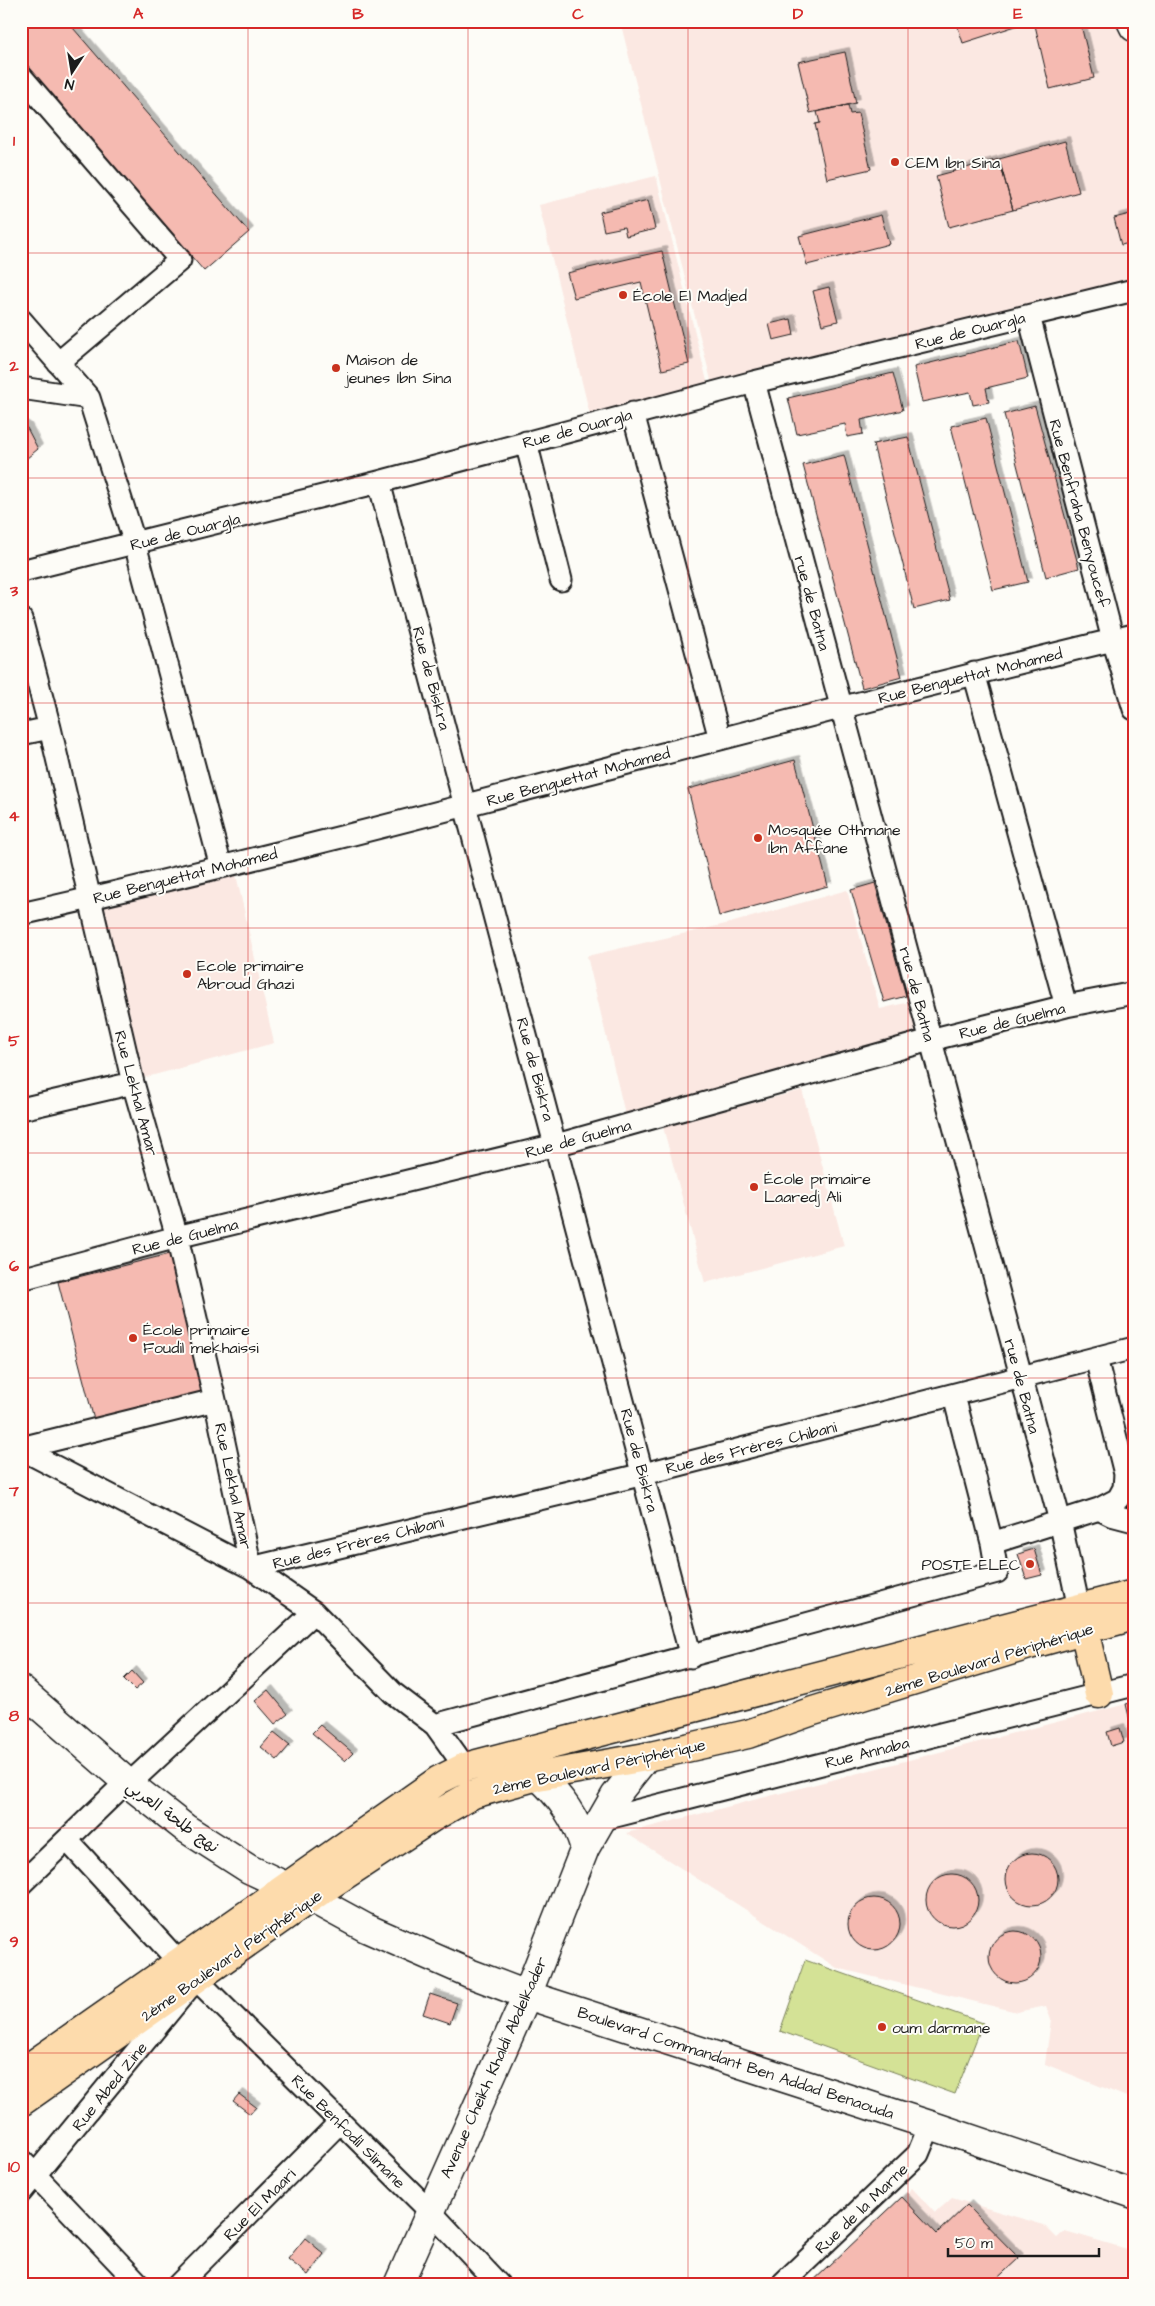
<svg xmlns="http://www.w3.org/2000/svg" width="1155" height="2306" font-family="'Architects Daughter','Playpen Sans Arabic',sans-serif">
	<defs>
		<filter id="shadow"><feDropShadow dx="4.5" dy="-4.5" stdDeviation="0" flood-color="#0004"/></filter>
	</defs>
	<rect width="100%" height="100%" fill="#fdfcf7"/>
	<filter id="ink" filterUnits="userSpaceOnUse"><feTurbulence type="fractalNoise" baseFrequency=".02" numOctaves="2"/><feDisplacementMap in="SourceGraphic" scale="10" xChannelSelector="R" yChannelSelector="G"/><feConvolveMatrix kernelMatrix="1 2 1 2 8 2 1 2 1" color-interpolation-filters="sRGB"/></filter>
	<g filter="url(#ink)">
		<path fill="#fbe8e2" d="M 620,21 L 1125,21 L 1134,41 L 1134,283 L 712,384 Z
			M 656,176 L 708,385 L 590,415 L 539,205 Z
			M 235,870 L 274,1043 L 139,1079 L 100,904 Z
			M 847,890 L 880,1009 L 909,1002 L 918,1034 L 625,1114 L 587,956 L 730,923 Z
			M 802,1090 L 844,1246 L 705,1283 L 663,1127 Z
			M 1134,1702 L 1134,2100 L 1045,2064 L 1051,2020 L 1046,2006 L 1017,2012 L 837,1968 L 626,1833 Z
			M 912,2188 L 935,2213 L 952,2198 L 1044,2225 L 1057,2238 L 1065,2231 L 1134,2251 L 1134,2285 L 809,2285 Z"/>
		<path fill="#d4e296" stroke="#787f59" d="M 805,1960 L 983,2023 L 955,2094 L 780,2031 Z"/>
		<path fill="#f5bab1" stroke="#1c1c1c" filter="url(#shadow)" d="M 21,21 L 67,21 L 249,232 L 204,271 L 21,59 Z
			M 956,21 L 1025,21 L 1025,23 L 963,43 Z
			M 1034,21 L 1080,21 L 1094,78 L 1050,89 Z
			M 845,52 L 856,103 L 810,113 L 798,62 Z
			M 848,105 L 850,114 L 858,113 L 871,169 L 827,179 L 815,124 L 820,123 L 817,112 Z
			M 1065,141 L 1079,192 L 1013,210 L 999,159 Z
			M 999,159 L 1013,210 L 949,227 L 936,176 Z
			M 648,200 L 655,229 L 626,236 L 624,227 L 604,231 L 600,212 Z
			M 1134,213 L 1134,242 L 1121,245 L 1114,218 Z
			M 881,215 L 889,244 L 807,265 L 799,236 Z
			M 662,251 L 689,364 L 662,370 L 641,282 L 574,298 L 567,273 Z
			M 829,287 L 838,321 L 822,325 L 813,291 Z
			M 791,319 L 794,335 L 773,340 L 769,324 Z
			M 1019,341 L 1028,378 L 986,388 L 989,402 L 973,405 L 970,392 L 922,402 L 914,367 Z
			M 893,373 L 903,410 L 861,420 L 863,434 L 847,437 L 845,424 L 797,434 L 788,398 Z
			M 1035,406 L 1079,568 L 1046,577 L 1004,414 Z
			M 986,418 L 1028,582 L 993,590 L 951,426 Z
			M 21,424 L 27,428 L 38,449 L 21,463 Z
			M 908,437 L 950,600 L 914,609 L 873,444 Z
			M 844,455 L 902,677 L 862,688 L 803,465 Z
			M 795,760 L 828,886 L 719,916 L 688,789 Z
			M 875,883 L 906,996 L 884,1002 L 851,890 Z
			M 173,1253 L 206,1393 L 94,1420 L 58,1282 Z
			M 1034,1549 L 1042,1575 L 1026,1579 L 1018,1554 Z
			M 132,1671 L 143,1683 L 135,1690 L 124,1679 Z
			M 268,1690 L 288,1714 L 275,1724 L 255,1701 Z
			M 1134,1702 L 1134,1738 L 1126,1704 Z
			M 320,1725 L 353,1753 L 345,1761 L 312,1733 Z
			M 1120,1728 L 1124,1742 L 1111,1746 L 1107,1732 Z
			M 274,1732 L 290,1745 L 277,1760 L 261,1747 Z
			M1006 1879a26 26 0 1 1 52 0a26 26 0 1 1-52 0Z
			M926 1900a26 26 0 1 1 52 0a26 26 0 1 1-52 0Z
			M848 1924a26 26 0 1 1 52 0a26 26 0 1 1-52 0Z
			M989 1957a26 26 0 1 1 52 0a26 26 0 1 1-52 0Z
			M 430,1994 L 457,2003 L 450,2023 L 423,2014 Z
			M 239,2094 L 256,2107 L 250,2114 L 233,2101 Z
			M 902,2197 L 937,2234 L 967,2205 L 1019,2258 L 990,2285 L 809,2285 Z
			M 305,2238 L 324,2254 L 308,2275 L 288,2259 Z"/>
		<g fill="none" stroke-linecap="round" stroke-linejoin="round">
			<g stroke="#1c1c1c" stroke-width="25">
				<path id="street" d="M 21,76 L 180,260 L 58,363
					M 1029,316 L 1113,640 L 1134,709
					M 21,320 L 89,398 L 135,544 L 221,867
					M 754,382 L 1060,1521 L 1079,1608
					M 21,388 L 89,398
					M 633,413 L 720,739
					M 526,442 L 561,580
					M 379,482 L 691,1657
					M 21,571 L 379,482 L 754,382 L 1134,290
					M 21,619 L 50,728 L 133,1083 L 177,1237 L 215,1400 L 251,1568 L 644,1474 L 1134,1348
					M 974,673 L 1066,1006
					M 21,734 L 50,728
					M 21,914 C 394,830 762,723 1134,635
					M 21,1109 L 133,1083
					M 21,1279 L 177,1237 L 556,1145 L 930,1040 L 1066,1006 L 1134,993
					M 21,1448 L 215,1400
					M 21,1449 L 251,1568 L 314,1612 L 393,1693 L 435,1725 L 465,1767
					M 1099,1509 L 1111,1515 L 1134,1521
					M 992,1543 L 1099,1509 L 1118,1499 L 1124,1488 L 1125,1474 L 1096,1358
					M 435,1725 L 997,1572 L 992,1543 L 954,1396
					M 600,1820 L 1134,1685
					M 67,1840 L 179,1962
					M 21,1884 L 117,1791 L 129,1784 L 314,1612
					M 21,2160 L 140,2285
					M 21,2192 L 196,1979 L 430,2211 L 499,2285
					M 178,2285 L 340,2122
					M 781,2285 L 918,2154 L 930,2125"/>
			</g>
			<g stroke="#1c1c1c" stroke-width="31">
				<path id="secondary" d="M 1131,21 L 1134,27
					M 21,1690 L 129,1784 L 185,1828 L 249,1869 L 311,1898 L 366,1928 L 469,1973 L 527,1995 L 930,2125 L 1134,2194
					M 538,1776 C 561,1797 576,1818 585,1848
					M 398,2285 L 527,1995 L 585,1848 L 615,1796 L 646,1757"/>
			</g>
			<g stroke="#1c1c1c" stroke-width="31">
				<path id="primary" d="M 1080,1612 L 1099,1694
					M 21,2073 L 439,1780 L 465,1767 L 1134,1594
					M 21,2102 L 319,1892 L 433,1817 L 473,1794 L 538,1776 L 646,1757 L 748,1734 L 813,1711 L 1029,1645 L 1134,1616"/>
			</g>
			<use href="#street" stroke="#fdfcf7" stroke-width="21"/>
			<use href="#secondary" stroke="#fdfcf7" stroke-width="28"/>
			<use href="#primary" stroke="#fddbac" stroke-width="28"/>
		</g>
	</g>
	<path fill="none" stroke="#d62828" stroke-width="1" stroke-opacity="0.55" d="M 248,21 L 248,2285M 468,21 L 468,2285M 688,21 L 688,2285M 908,21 L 908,2285M 21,253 L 1134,253M 21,478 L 1134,478M 21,703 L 1134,703M 21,928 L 1134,928M 21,1153 L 1134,1153M 21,1378 L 1134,1378M 21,1603 L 1134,1603M 21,1828 L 1134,1828M 21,2053 L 1134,2053"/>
	<g fill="#c8321e" stroke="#fdfcf7" stroke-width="2">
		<circle cx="895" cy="162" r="5"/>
		<circle cx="623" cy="295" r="5"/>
		<circle cx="336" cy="368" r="5"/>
		<circle cx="758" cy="838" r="5"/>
		<circle cx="187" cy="974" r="5"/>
		<circle cx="754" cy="1187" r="5"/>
		<circle cx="133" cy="1338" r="5"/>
		<circle cx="1030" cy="1564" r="5"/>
		<circle cx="882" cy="2027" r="5"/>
	</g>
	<g text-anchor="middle" stroke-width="4" stroke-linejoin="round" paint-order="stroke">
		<g font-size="16" fill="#1c1c1c" stroke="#fdfcf7" text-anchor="start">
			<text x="905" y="168">CEM Ibn Sina</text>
			<text x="633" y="301">École El Madjed</text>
			<text x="346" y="365">Maison de<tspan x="346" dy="18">jeunes Ibn Sina</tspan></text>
			<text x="768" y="835">Mosquée Othmane<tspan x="768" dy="18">Ibn Affane</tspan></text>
			<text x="197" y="971">Ecole primaire<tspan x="197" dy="18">Abroud Ghazi</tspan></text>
			<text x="764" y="1184">École primaire<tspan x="764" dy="18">Laaredj Ali</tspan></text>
			<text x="143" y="1335">École primaire<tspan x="143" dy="18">Foudil mekhaissi</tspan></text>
			<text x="1020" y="1570" text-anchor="end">POSTE ELEC</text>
			<text x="892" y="2033">oum darmane</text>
		</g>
		<g font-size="16" fill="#1c1c1c" stroke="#fdfcf7">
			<text transform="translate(970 330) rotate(-14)" y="6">Rue de Ouargla</text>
			<text transform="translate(577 428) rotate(-15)" y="6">Rue de Ouargla</text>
			<text transform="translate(1080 513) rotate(75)" y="6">Rue Benfraha Benyoucef</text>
			<text transform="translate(185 531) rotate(-14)" y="6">Rue de Ouargla</text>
			<text transform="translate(813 603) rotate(75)" y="6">rue de Batna</text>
			<text transform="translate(970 675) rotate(-14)" y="6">Rue Benguettat Mohamed</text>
			<text transform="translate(432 678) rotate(75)" y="6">Rue de Biskra</text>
			<text transform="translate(578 776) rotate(-15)" y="6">Rue Benguettat Mohamed</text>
			<text transform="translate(185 875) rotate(-14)" y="6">Rue Benguettat Mohamed</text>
			<text transform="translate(918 994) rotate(75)" y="6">rue de Batna</text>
			<text transform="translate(1012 1020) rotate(-14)" y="6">Rue de Guelma</text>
			<text transform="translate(536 1069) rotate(75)" y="6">Rue de Biskra</text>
			<text transform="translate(137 1093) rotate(75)" y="6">Rue Lekhal Amar</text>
			<text transform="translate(578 1138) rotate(-15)" y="6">Rue de Guelma</text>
			<text transform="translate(185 1236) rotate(-14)" y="6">Rue de Guelma</text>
			<text transform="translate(1023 1386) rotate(75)" y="6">rue de Batna</text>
			<text transform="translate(751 1447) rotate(-14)" y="6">Rue des Frères Chibani</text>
			<text transform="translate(640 1460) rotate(75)" y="6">Rue de Biskra</text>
			<text transform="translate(234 1486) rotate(78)" y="6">Rue Lekhal Amar</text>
			<text transform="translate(358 1542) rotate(-14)" y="6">Rue des Frères Chibani</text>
			<text transform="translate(989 1659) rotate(-17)" y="6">2ème Boulevard Périphérique</text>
			<text transform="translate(867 1752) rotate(-14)" y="6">Rue Annaba</text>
			<text transform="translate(599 1766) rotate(-12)" y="6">2ème Boulevard Périphérique</text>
			<text transform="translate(173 1816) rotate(36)" y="6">نهج طلحة العربي</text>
			<text transform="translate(231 1955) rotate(-35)" y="6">2ème Boulevard Périphérique</text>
			<text transform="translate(736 2062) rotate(18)" y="6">Boulevard Commandant Ben Addad Benaouda</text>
			<text transform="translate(493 2067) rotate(-66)" y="6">Avenue Cheïkh Khaldi Abdelkader</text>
			<text transform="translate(109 2086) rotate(-51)" y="6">Rue Abed Zine</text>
			<text transform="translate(349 2131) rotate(45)" y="6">Rue Benfodil Slimane</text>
			<text transform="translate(259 2204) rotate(-45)" y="6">Rue El Maari</text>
			<text transform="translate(861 2208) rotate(-44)" y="6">Rue de la Marne</text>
		</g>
	</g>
	<rect width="1155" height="2306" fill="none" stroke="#fdfcf7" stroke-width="55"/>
	<g transform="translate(72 72) rotate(192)" stroke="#fdfcf7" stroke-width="4" paint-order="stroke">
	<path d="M0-4L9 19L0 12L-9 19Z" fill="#1c1c1c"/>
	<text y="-8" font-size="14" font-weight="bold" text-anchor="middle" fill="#1c1c1c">N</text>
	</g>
	<path d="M948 2248v8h151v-8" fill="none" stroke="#1c1c1c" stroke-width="2.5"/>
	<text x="955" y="2248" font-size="15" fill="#1c1c1c" stroke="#fdfcf7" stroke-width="4" paint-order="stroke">50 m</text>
	<rect x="28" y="28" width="1100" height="2250" fill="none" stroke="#d62828" stroke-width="2"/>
	<g font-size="16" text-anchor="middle" font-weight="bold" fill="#d62828">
		<text x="138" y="19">A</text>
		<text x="358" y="19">B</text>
		<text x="578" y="19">C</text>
		<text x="798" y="19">D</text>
		<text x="1018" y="19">E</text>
		<text x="14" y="146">1</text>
		<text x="14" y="371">2</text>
		<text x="14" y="596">3</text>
		<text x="14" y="821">4</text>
		<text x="14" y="1046">5</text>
		<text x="14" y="1271">6</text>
		<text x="14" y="1496">7</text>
		<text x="14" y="1721">8</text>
		<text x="14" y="1947">9</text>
		<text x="14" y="2172">10</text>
	</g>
</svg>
